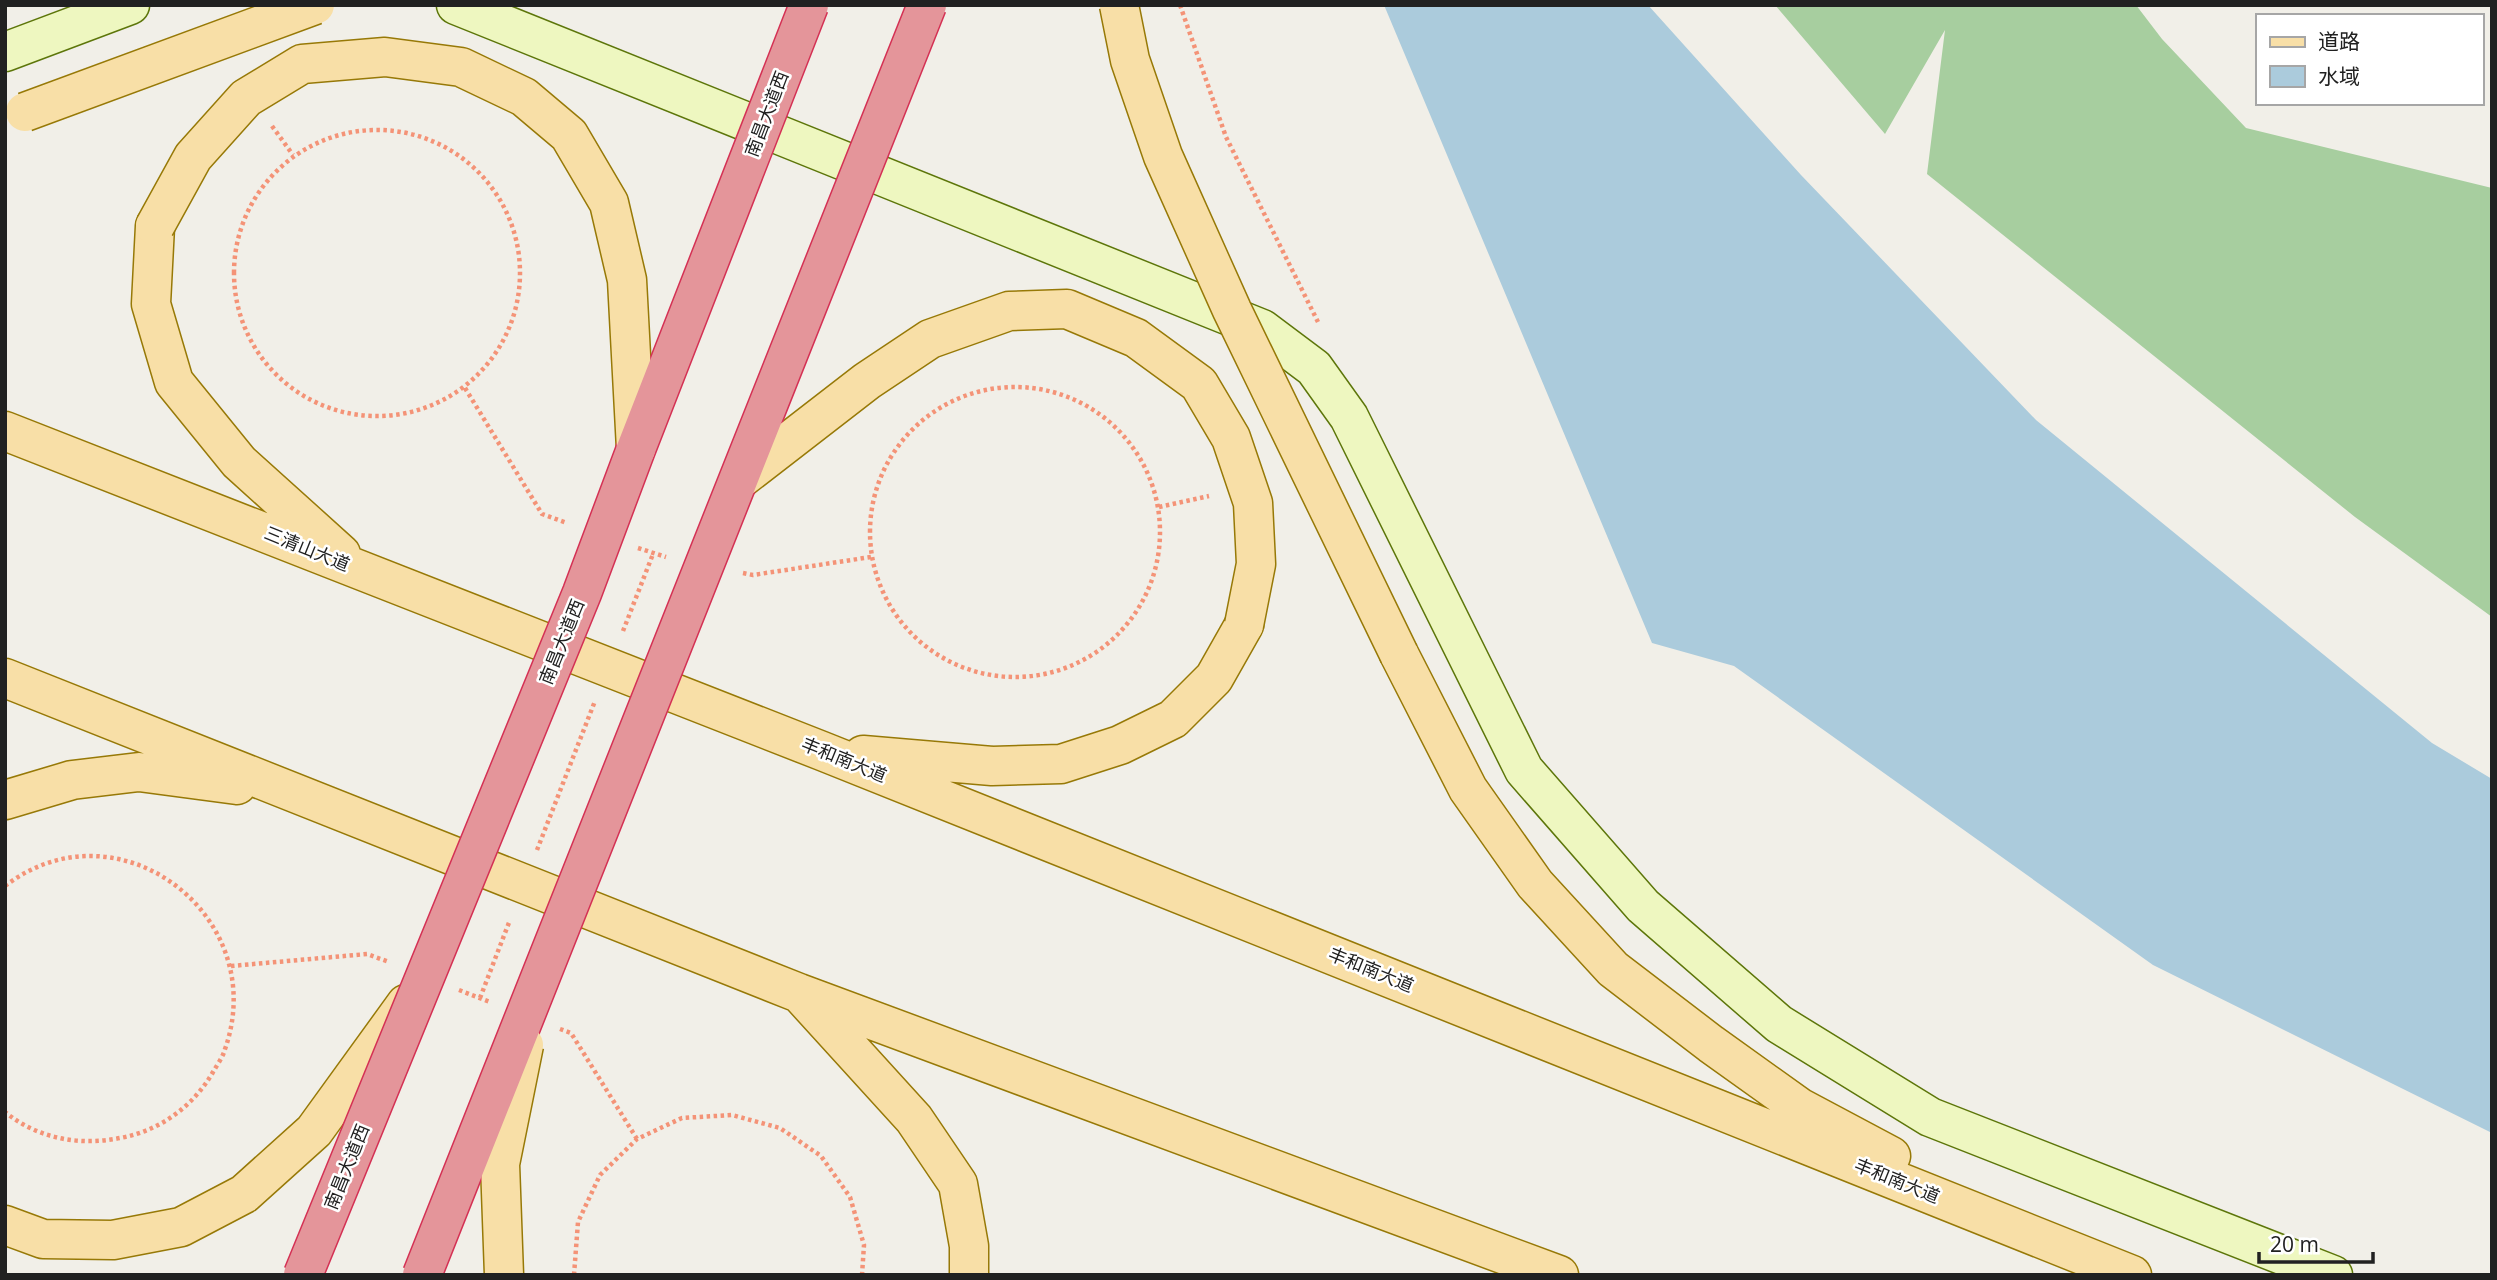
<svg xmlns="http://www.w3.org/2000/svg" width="2497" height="1280" font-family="'Open Sans','Noto Sans SC',sans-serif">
	<rect width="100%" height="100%" fill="#f1efe8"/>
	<path fill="#a7ce9f" d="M 1775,5 L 2136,5 L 2162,39 L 2246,128 L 2492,188 L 2492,617 L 2355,517 L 1927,174 L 1945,30 L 1885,134 Z"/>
	<path fill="#abcbdc" d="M 1384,5 L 1648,5 L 1801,175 L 2036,420 L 2432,743 L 2492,779 L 2492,1133 L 2153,965 L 1734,666 L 1652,643 Z"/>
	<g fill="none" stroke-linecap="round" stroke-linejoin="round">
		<g stroke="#5d760a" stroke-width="41">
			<path id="secondary" d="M 456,5 L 1262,329 L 1314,368 L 1349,417 L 1524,770 L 1643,906 L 1779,1024 L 1930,1117 L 2333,1275
				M 5,52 L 130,5"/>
		</g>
		<g stroke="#977907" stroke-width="41">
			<path id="primary" d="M 155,226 L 151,304 L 174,382 L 239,462 L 341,554
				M 5,431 L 822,751 L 2132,1275
				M 1399,654 L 1468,789 L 1535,884 L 1613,969 L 1711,1044 L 1799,1107 L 1891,1156
				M 5,678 L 799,993 L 1559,1275
				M 863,755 L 992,766 L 1061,764 L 1120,745 L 1173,719 L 1214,678 L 1244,625
				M 5,800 L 72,780 L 139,772 L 237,785
				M 803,997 L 914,1119 L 958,1184 L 969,1246 L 969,1275
				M 5,1225 L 43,1239 L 113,1240 L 181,1227 L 244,1194 L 314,1131 L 406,1004"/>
		</g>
		<path stroke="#f49377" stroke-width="4.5" stroke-dasharray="3.5 3.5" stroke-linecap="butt" d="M 1180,5 L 1226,137 L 1318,322
			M 272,126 L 293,155
			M234 273a143 143 0 1 1 286 0a143 143 0 1 1-286 0Z
			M870 532a145 145 0 1 1 290 0a145 145 0 1 1-290 0Z
			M 465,388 L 542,514 L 567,523
			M 1159,507 L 1209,496
			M 638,548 L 666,557
			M 743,573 L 753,575 L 871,557
			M 623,631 L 653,554
			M 537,850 L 595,701
			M 5,886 C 118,799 272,916 225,1049 C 223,1057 217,1065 213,1072 C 193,1107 159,1131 120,1138 C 80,1146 38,1139 5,1112
			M 231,966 L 367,954 L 389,962
			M 459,990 L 490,1002
			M 480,998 L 510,920
			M 560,1029 L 571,1033 L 637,1139
			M 574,1275 L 578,1222 L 600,1175 L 637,1139 L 682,1118 L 732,1115 L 780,1128 L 821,1156 L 850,1197 L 864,1245 L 862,1275"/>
		<use href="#secondary" stroke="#eef7c0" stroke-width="38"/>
		<use href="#primary" stroke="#f8dfa7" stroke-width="38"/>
		<g stroke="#977907" stroke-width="41" stroke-linecap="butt">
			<path id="primary-bridge" d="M 1119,5 L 1130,60 L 1163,156 L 1232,310 L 1399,654
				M 25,112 L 315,5
				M 155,226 L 193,157 L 246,98 L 302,64 L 385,57 L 461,67 L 524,97 L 569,135 L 609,203 L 627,280 L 636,449
				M 739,480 L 867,381 L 930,339 L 1009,311 L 1067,309 L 1136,338 L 1199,384 L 1231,438 L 1253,503 L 1256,564 L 1244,625
				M 504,1275 L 500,1164 L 524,1045"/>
		</g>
		<g stroke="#d43154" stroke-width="41" stroke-linecap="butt">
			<path id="highway-bridge" d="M 303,1275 L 582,593 L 636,449 L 809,5
				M 422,1275 L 927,5"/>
		</g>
		<use href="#primary-bridge" stroke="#f8dfa7" stroke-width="38"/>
		<use href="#highway-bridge" stroke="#e4959a" stroke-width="38"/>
	</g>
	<g text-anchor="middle" stroke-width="5" stroke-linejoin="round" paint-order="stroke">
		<g font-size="18" fill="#212121" stroke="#fff">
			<text transform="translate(767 114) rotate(-69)" y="6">南昌大道西</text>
			<text transform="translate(307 549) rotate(22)" y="6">三清山大道</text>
			<text transform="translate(562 642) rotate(-68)" y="6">南昌大道西</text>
			<text transform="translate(844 760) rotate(22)" y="6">丰和南大道</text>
			<text transform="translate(1371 970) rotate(22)" y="6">丰和南大道</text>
			<text transform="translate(347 1167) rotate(-68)" y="6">南昌大道西</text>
			<text transform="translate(1897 1181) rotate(22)" y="6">丰和南大道</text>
		</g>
	</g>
	<rect width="2497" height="1280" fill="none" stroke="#212121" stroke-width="14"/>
	<rect x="2256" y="14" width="228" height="91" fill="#ffffff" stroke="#a6a6a6" stroke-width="2"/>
	<rect x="2270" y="37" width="35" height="10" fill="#f8dfa7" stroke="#a6a6a6" stroke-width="2"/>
	<text x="2318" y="49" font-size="21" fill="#212121">道路</text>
	<rect x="2270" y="66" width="35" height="21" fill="#abcbdc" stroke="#a6a6a6" stroke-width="2"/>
	<text x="2318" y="84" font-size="21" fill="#212121">水域</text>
	<path d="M2259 1252v10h114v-10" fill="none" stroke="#212121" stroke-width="3.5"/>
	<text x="2270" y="1252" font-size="21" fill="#212121" stroke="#ffffff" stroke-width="5" paint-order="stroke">20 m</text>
</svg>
